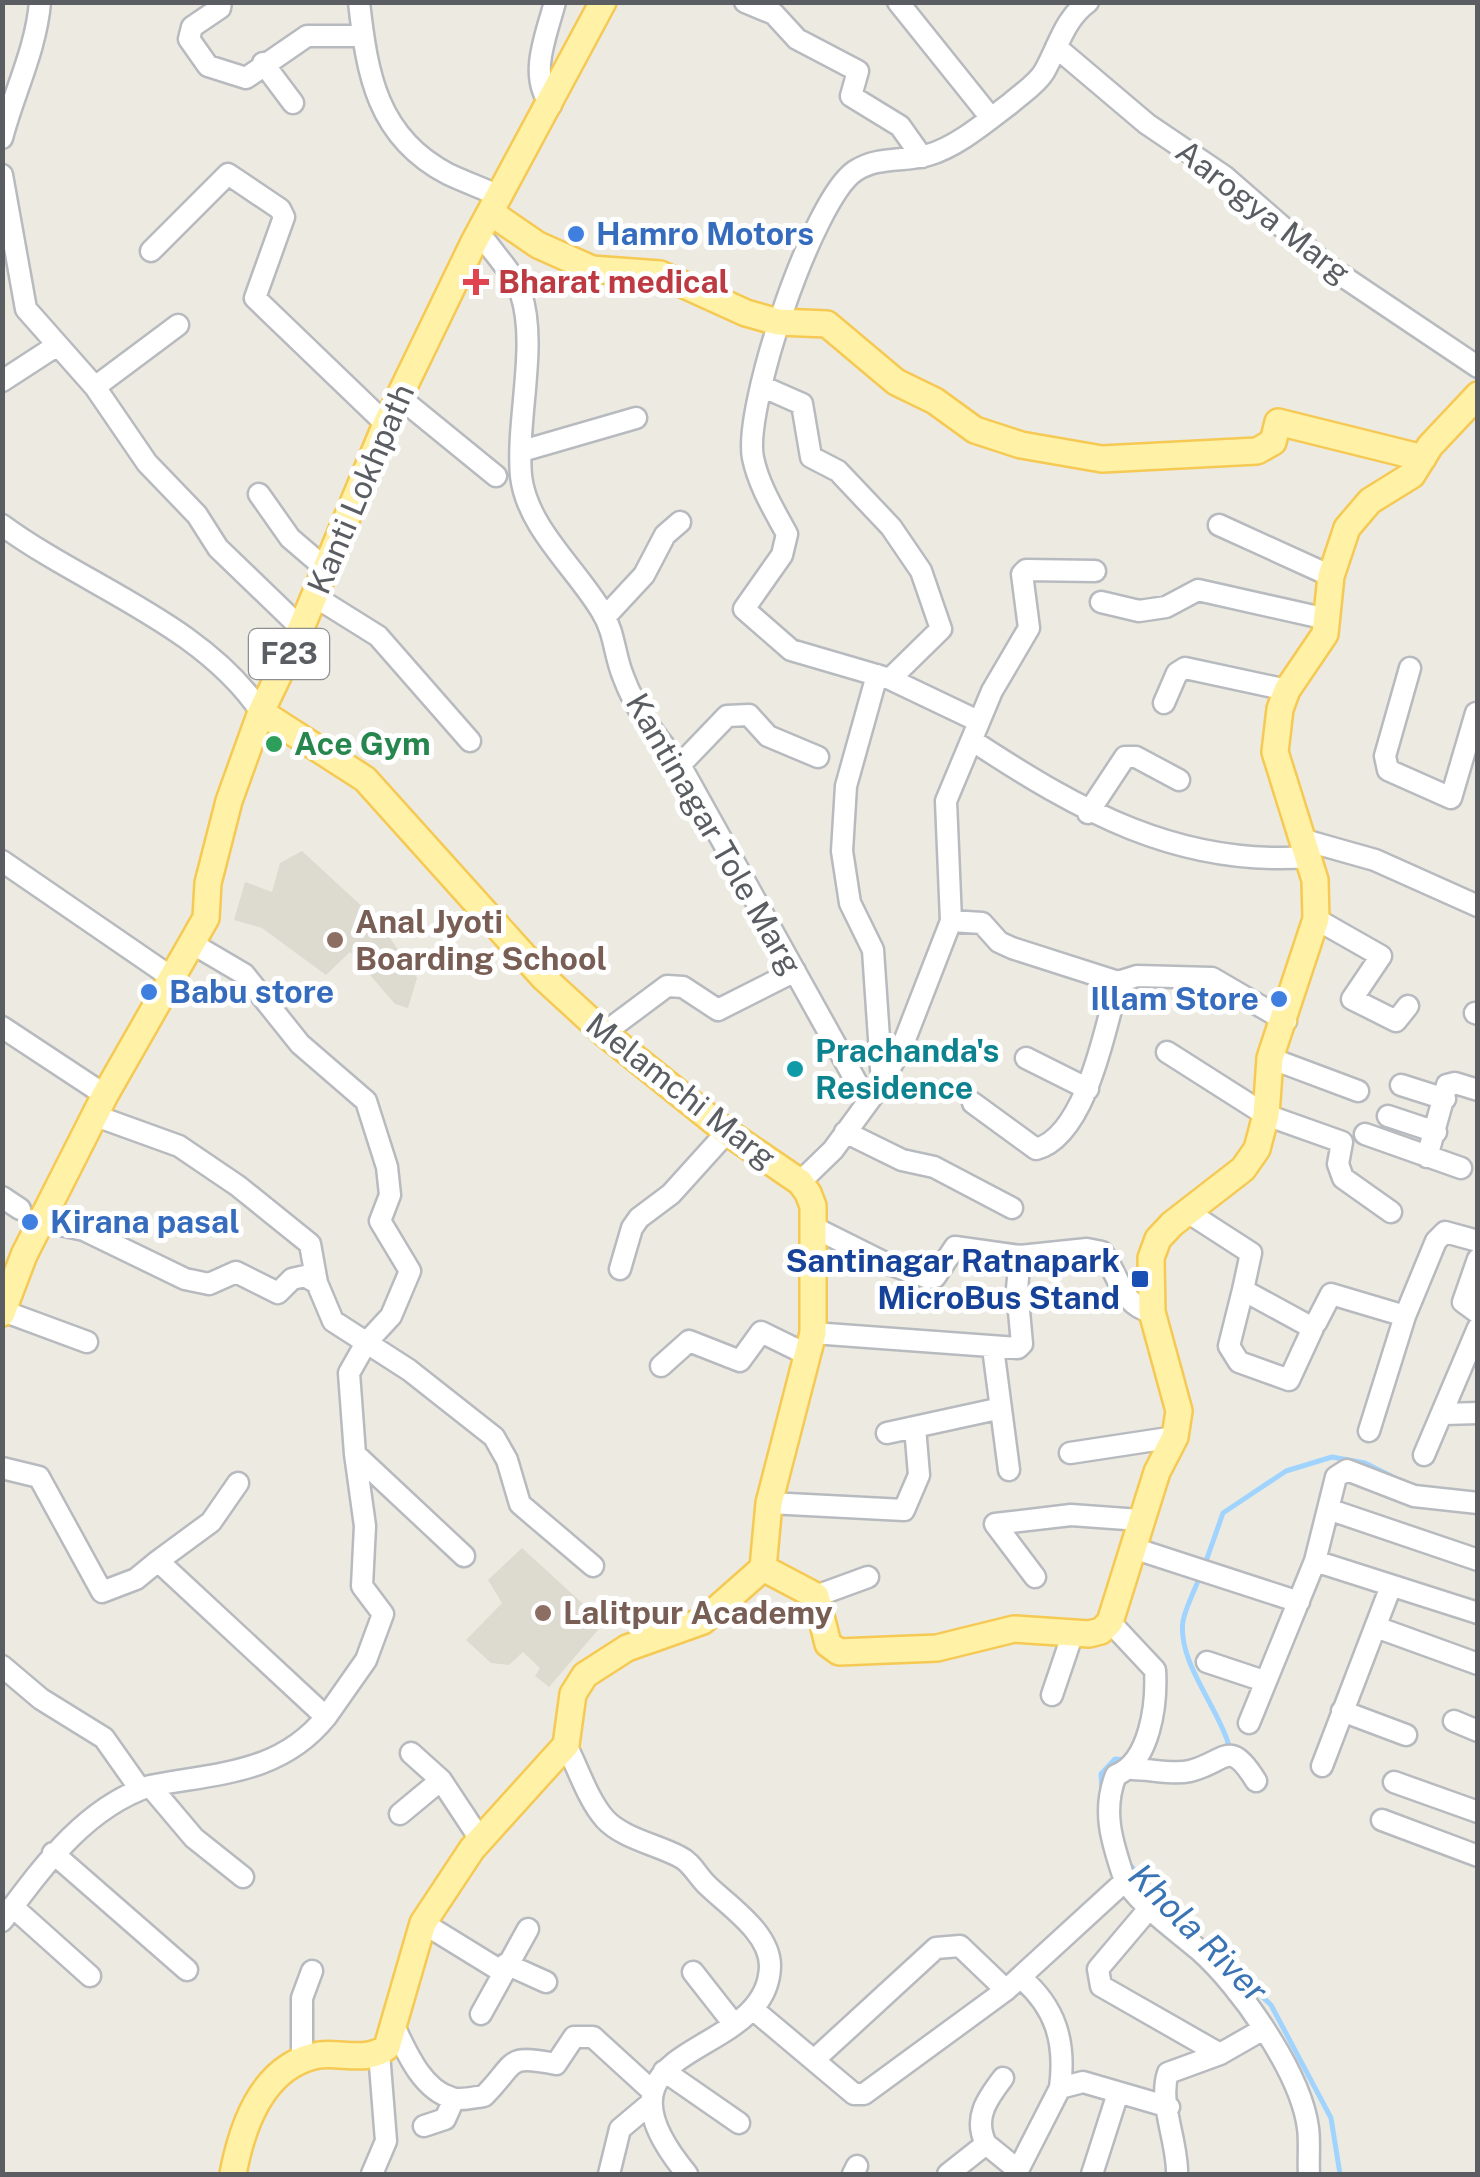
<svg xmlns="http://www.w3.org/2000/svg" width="1480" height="2177" font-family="'Public Sans',sans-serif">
	<rect width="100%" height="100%" fill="#edebe1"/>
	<path fill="#dddad0" d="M 302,851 L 380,923 L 417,978 L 408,1008 L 395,1004 L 350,952 L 326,975 L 262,928 L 234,920 L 245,882 L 272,892 L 280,863 Z
		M 522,1548 L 604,1623 L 549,1687 L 535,1676 L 540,1668 L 523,1652 L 509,1665 L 491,1663 L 466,1640 L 502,1603 L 488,1580 Z"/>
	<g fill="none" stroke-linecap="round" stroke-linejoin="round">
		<path stroke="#a0d4ff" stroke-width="5" d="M 1205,1564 L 1223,1513 L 1286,1471 L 1332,1457 L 1365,1463 L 1397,1479
			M 1200,1576 C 1195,1590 1186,1606 1183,1621 C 1177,1662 1219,1708 1229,1746 L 1225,1748
			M 1102,1790 L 1101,1774 L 1115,1759 L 1127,1760
			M 1128,1863 L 1196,1935
			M 1223,1960 L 1271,2005 L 1331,2118 L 1340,2174"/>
		<g stroke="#b7babf" stroke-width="25">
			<path id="minor" d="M 221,2 L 220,8 L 192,27 L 189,39 L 208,66 L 246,78 L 307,36 L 363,36
				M 359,2 C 367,74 377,137 448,174 C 465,182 482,188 499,196
				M 745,2 L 774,14 L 797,39 L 858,71 L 851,96 L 900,126 L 922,157
				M 898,2 L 991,118
				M 1056,47 L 1147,124 L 1224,176 L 1326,265 L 1478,367
				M 263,63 L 293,103
				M 551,105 C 528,75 546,37 555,2
				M 2,138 C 14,92 36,50 40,2
				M 2,175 L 26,309 L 95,387 L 147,463 L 197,515 L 218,548 L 301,628
				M 474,242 L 487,243 C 498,258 515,276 521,294 C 538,345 516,420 521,476 C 527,528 577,569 602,612 C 615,633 614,654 623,676 C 636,711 655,736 680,765 L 867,1101
				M 151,251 L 228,174 L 280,209 L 284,217 L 255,298 L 386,424
				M 2,381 L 56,346
				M 761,386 L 802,404 L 811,457 L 838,471 L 891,527 L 921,571 L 941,629 L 890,679 L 791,650 L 744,609 L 782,555 L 787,534 C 774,510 759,486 753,458 C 743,408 813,199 855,171 C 878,156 903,162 928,155 C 957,147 987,121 1011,103 C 1022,93 1036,85 1044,72 C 1058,48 1064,19 1088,2
				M 95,387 L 178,325
				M 397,401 L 404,401 L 496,476
				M 522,451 L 636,418
				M 259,494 L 290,538 L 325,568
				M 2,525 C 85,586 202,624 261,712
				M 1219,525 L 1331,576
				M 314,596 L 378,636 L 470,741
				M 1101,602 L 1139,611 L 1166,607 L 1198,590 L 1327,619
				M 605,617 L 644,575 L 665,535 L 680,522
				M 1410,668 L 1385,756 L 1388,770 L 1451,798 L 1476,713
				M 890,679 L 978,721
				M 1164,703 L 1177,673 L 1185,668 L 1287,690
				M 973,741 C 1078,810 1178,867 1309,857
				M 680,765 L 727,716 L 749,715 L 768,736 L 818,757
				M 1088,813 L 1125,757 L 1136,757 L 1179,780
				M 1304,840 L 1375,860 L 1478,906
				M 2,861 L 171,977
				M 1316,919 L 1381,956 L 1352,999 L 1396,1021 L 1408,1006
				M 951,921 L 982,923 L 999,942 L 1012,948 L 1118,982 L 1137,976 L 1212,978 L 1286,1021
				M 193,944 L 244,974 L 300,1044 L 366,1101 L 387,1167 L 390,1195 L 380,1221 L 410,1271 L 391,1316 L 366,1343 L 349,1373 L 355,1454 L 464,1556
				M 1475,1013 L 1478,1014
				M 2,1027 L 105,1095
				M 604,1033 L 667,986 L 683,987 L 718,1010 L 795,971
				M 1167,1052 L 1266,1115 L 1342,1142 L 1338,1164 L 1343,1178 L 1391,1212
				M 1026,1058 L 1088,1089
				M 1270,1058 L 1358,1091
				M 882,1083 L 904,1042 L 951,921 L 946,801 L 992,691 L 1029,628 L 1022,574 L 1026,570 L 1095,571
				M 1401,1085 L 1445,1099
				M 973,1103 L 1036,1149 C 1086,1136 1106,1026 1118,982
				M 96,1116 L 179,1146 L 238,1186 L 310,1244 L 317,1283
				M 1388,1116 L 1436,1132
				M 845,1132 L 902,1160 L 934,1167 L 1012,1208
				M 1365,1134 L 1461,1168
				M 1427,1157 L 1447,1085 L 1455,1083 L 1478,1090
				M 800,1182 L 833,1150 L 882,1083 L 873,950 L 850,903 L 842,851 L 846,786 L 877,675
				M 2,1197 L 20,1209
				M 1186,1211 L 1251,1253 L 1243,1290 L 1309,1326 L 1316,1323 L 1331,1294 L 1405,1316
				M 41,1221 L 84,1230 L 185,1279 L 209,1284 L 236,1272 L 278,1293 L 292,1279 L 305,1276 L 317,1283 L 333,1321 L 409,1370 L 494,1437 L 507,1460 L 520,1504 L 593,1566
				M 813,1227 L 883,1262 L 929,1278 L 935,1277 L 955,1247 L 1020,1256 L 1087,1249 L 1102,1252 C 1119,1275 1122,1307 1152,1312
				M 1478,1259 L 1463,1302 L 1478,1313
				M 620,1269 L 632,1228 L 639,1218 L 671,1194 L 727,1132
				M 1243,1290 L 1229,1346 L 1239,1362 L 1289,1380 L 1313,1328
				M 3,1311 L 87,1342
				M 813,1333 L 1018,1348 L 1022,1344 L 1017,1289 L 1020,1256
				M 993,1348 L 1009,1470
				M 661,1366 L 689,1341 L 740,1361 L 761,1332 L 808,1355
				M 1444,1414 L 1478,1413
				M 1369,1431 L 1405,1316 L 1436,1241 L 1445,1232 L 1478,1241
				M 887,1433 L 997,1409
				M 1070,1453 L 1175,1437
				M 1424,1455 L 1478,1328
				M 2,1468 L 39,1477 L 102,1592 L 136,1579 L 158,1561
				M 238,1483 L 211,1522 L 158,1561 L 326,1717 L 366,1660 L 383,1614 L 362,1586 L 365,1526 L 355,1454
				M 769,1503 L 904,1510 L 919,1475 L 915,1427
				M 1328,1509 L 1478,1560
				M 1133,1548 L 1299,1602
				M 1315,1561 L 1478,1613
				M 1035,1577 L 995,1524 L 1071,1515 L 1140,1520
				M 816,1596 L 868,1577
				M 1376,1627 L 1478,1664
				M 1207,1662 L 1264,1681
				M 2,1666 L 41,1699 L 104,1738 L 140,1789
				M 1052,1695 L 1073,1633
				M 1342,1711 L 1406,1735
				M 1454,1721 L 1478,1731
				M 1249,1723 L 1315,1561 L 1336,1477 L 1347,1470 L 1414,1496 L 1478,1503
				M 566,1745 C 578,1768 588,1800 605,1819 C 622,1838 658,1845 680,1857 C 691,1862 697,1875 706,1884 C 727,1905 770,1932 770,1966 C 768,2063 574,2037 687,2174
				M 1322,1766 L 1391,1586
				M 1132,1769 C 1149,1769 1173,1775 1190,1771 C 1226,1762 1229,1737 1256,1781
				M 441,1780 L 480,1839
				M 1394,1782 L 1478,1812
				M 400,1814 L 441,1780 L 411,1753
				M 1382,1820 L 1478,1856
				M 53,1853 L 187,1970
				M 243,1877 L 194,1838 L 150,1786 C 217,1773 280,1774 326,1717
				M 1125,1881 C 1147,1911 1172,1927 1199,1950 C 1240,1986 1301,2073 1308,2128 C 1310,2143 1308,2159 1309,2174
				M 13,1907 L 90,1976
				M 1147,1911 L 1098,1969 L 1101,1986 L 1220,2054
				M 2,1921 C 42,1868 84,1808 150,1786
				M 423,1923 L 501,1971
				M 506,1964 L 546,1982
				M 693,1972 L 733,2023
				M 1020,1977 C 1056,2007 1066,2042 1060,2088
				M 754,2010 L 854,2094 L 864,2094 L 1006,1990 L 1125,1881 C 1113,1845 1101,1812 1116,1775 C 1150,1762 1157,1704 1155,1670 L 1110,1622
				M 481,2014 L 528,1929
				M 394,2026 C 406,2051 422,2090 452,2098 C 461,2101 475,2097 484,2096 C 518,2062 504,2054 556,2064 L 574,2037 L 593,2037 L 651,2090
				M 814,2060 L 936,1948 L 960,1946 L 1006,1990
				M 302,2062 L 302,1998 L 312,1971
				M 664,2071 L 739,2123
				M 424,2126 L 445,2119 L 454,2099
				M 986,2144 C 973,2118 987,2099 1003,2078
				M 372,2174 L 386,2141 L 379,2053
				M 609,2174 L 620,2129 L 651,2103
				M 853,2174 L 857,2166
				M 948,2174 L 986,2144 L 1018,2170
				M 1016,2174 L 1060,2088 L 1083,2082 L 1169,2107
				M 1092,2174 L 1118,2093
				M 1177,2174 C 1178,2142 1158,2102 1168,2073 L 1220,2054 L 1262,2030"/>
		</g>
		<g stroke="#f5c953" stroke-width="30">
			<path id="major" d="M 490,212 L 538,245 L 592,269 L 660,274 L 746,313 L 778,322 L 827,324 L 896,382 L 935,401 L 975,430 L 1021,445 L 1102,459 L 1257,451 L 1273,442 L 1278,422 L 1423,458
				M 2,1313 L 24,1255 L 105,1095 L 206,918 L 208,883 L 229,801 L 261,712 L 301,628 L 386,424 L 474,242 L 603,2
				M 763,1568 L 816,1596 L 828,1644 L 839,1652 L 937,1648 L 1014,1629 L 1089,1634 L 1101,1631 L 1110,1622 L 1157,1472 L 1175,1437 L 1179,1411 L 1152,1312 L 1151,1258 L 1158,1239 L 1172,1224 L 1243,1169 L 1257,1149 L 1266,1115 L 1270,1058 L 1316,919 L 1315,880 L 1275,752 L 1280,709 L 1287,690 L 1325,634 L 1331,576 L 1347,528 L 1370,501 L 1412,475 L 1430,446 L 1478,395
				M 233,2174 C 242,2126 263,2065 319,2055 C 342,2052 367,2063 387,2047 L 423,1923 L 472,1849 L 566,1745 L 573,1694 L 585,1675 L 627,1648 L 703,1621 L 763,1568 L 769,1503 L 813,1333 L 813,1206 L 808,1193 L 800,1182 L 727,1132 L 604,1033 L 543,977 L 365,779 L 261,712"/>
		</g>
		<use href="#minor" stroke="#fff" stroke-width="20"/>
		<use href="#major" stroke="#fff1a5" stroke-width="25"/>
	</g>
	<g fill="#3f7fe0" stroke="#fff" stroke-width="4">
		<circle cx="576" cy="234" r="10"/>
		<circle cx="149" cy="992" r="10"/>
		<circle cx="1279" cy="999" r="10"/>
		<circle cx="30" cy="1222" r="10"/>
	</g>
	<path fill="#e0444e" stroke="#fff" stroke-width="4" d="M471 267h10v10h10v10h-10v10h-10v-10h-10v-10h10z"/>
	<circle fill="#2e9e5b" stroke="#fff" stroke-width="4" cx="274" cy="744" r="10"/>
	<g fill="#8d6e63" stroke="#fff" stroke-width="4">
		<circle cx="335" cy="940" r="10"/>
		<circle cx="543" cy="1613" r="10"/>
	</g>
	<circle fill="#0f9aa8" stroke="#fff" stroke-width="4" cx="795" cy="1069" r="10"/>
	<rect fill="#1a4fb4" stroke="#fff" stroke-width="4" x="1130" y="1269" width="20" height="20" rx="5"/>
	<g text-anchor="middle" stroke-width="10" stroke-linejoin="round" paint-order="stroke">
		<rect fill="#fff" stroke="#8c8e92" stroke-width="2.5" x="249" y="629" width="80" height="50" rx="8"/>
		<g font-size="30" font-weight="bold" fill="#5a5e63">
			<text x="289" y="664">F23</text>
		</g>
		<g font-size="32" fill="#5a5e63" stroke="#fff">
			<text transform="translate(1263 212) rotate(38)" y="11">Aarogya Marg</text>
			<text transform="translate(361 489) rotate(-67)" y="11">Kanti Lokhpath</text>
			<text transform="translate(714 834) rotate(60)" y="11">Kantinagar Tole Marg</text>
			<text transform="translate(681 1091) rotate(38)" y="11">Melamchi Marg</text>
		</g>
		<g font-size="32" font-weight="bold" fill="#366cbe" stroke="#fff" text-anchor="start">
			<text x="596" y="245">Hamro Motors</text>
			<text x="169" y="1003">Babu store</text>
			<text x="1259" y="1010" text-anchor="end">Illam Store</text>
			<text x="50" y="1233">Kirana pasal</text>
		</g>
		<g font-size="32" font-weight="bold" fill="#be3a42" stroke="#fff" text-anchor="start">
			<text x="498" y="293">Bharat medical</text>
		</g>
		<g font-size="32" font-weight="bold" fill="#27864d" stroke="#fff" text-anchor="start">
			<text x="294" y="755">Ace Gym</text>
		</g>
		<g font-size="32" font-weight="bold" fill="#785e54" stroke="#fff" text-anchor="start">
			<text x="355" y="933">Anal Jyoti<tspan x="355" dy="37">Boarding School</tspan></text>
			<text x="563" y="1624">Lalitpur Academy</text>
		</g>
		<g font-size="32" font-weight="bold" fill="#0d838f" stroke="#fff" text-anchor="start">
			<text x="815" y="1062">Prachanda's<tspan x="815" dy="37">Residence</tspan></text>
		</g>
		<g font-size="32" font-weight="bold" fill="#164399" stroke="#fff" text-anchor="end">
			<text x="1120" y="1272">Santinagar Ratnapark<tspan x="1120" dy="37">MicroBus Stand</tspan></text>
		</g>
		<g font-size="35" font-style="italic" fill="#3a74b4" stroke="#fff">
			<text transform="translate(1198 1933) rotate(45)" y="12">Khola River</text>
		</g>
	</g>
	<rect width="1480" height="2177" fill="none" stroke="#5a5e63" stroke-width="10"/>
</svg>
